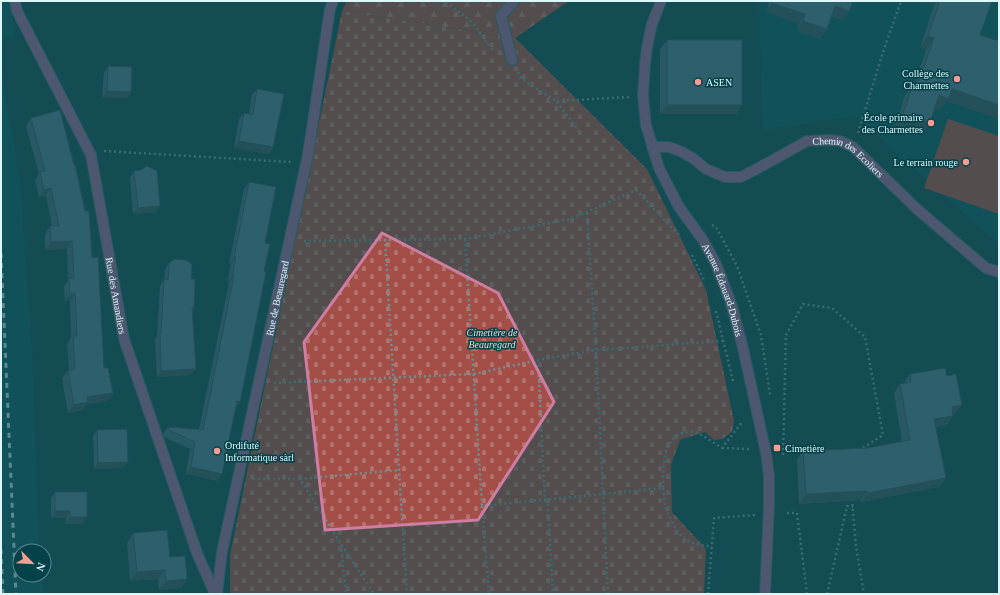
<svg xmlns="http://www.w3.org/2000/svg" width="1000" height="595" font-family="Georgia,serif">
	<defs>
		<pattern id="forest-firs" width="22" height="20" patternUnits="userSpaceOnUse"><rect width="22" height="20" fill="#a34f48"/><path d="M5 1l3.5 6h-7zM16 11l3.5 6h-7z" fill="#b3726c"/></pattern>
		<pattern id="cemetery-stones" width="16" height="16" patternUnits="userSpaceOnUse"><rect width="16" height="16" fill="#a34f48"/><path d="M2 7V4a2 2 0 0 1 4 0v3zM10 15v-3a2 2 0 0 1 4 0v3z" fill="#b3726c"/></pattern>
	</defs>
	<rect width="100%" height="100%" fill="#144c53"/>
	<path fill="#0f5860" d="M 1,1 L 10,1 L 15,37 L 1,38 Z
		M 757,1 L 999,1 L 999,245 L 856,116 L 763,130 L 759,2 Z
		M 1,67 L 20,180 L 33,363 L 38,535 L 39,551 L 20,551 L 20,575 L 42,575 L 44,594 L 1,594 Z"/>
	<path fill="#a34f48" d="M 948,119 L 999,136 L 999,214 L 924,188 Z"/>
	<path fill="url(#forest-firs)" d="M 347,1 L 569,1 L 515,38 L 342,11 Z"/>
	<path fill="url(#cemetery-stones)" d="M 342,11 L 515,38 L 647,169 L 706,290 L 734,421 L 732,432 L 722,439 L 714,440 L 705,432 L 680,440 L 671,465 L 672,512 L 706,549 L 704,594 L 230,594 L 230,555 Z"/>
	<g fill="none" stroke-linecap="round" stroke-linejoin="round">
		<g stroke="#386b71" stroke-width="12">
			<g id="minor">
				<path id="s1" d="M 15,1 L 17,11 L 91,155 L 124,339 L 197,553 L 215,594"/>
				<path id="s2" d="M 661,1 L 652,24 L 647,47 L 645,64 L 643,96 L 646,125 L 659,168 L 679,207 L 703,240 L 716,264 L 731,303 L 742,344 L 766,453 L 769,476 L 769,506 L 765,594"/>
				<path d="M 512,60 L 501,16 L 514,1"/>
				<path id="s3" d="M 652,147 L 669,147 L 682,152 L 694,159 L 706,169 L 725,177 L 741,177 L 764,165 L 807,141 L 829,140 L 840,141 L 853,147 L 917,209 L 986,268 L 999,272"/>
				<path id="s4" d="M 217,594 L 222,552 L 308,154 L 330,9 L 333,1"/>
			</g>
		</g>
		<path stroke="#679399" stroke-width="2.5" stroke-dasharray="2 3" stroke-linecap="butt" d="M 441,1 L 451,6 L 472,22 L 493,51
			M 518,72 L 522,79 L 556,101 L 579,131
			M 557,101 L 630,97
			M 858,133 L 884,49 L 901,1
			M 104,151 L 291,162
			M 712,225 L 716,227 L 737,266 L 761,335 L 770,395
			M 385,239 L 399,470 L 407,594
			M 465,239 L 482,506 L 663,488 C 664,469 661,440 683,433 C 686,432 692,431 695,432 C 700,433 717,445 722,448 L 743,421
			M 304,241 L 465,239 L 571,219 L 636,190 L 679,235
			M 692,255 L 705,282
			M 716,311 L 733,381
			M 538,360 L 545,500 L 548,505 L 553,594
			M 274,383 L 474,374 L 538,360 L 596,350 L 587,212
			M 722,448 L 750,449
			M 783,455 L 786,335 L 803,304 L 832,308 L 865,337 L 883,435 L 861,449
			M 253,479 L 300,479 L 341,544 L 374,594
			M 300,479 L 399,470
			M 663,488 C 664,493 664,499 665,504 C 667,513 676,533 685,539 C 693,544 702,546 712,546
			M 852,499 L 856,547 L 864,594
			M 482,506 L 489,594
			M 787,513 L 797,513 L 807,594
			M 341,545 L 346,594
			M 608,594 L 596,350 L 723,341
			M 708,594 L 714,518 L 755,515
			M 827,594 L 847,506 L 853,507"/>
		<use href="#minor" stroke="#926692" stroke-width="10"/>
		<path stroke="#b1d2d7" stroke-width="3" stroke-dasharray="5 5" stroke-linecap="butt" d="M 1,253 L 16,594
			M 1,549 L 3,594"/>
	</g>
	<path fill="#416778" d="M 770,1 L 853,1 L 849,11 L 843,20 L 831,16 L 827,29 L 820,39 L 797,31 L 799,24 L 766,12 Z
		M 922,1 L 992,1 L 980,35 L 999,41 L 999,119 L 947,101 L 940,110 L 935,108 L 922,135 L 895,126 L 905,95 L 915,83 L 926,50 L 920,48 L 934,5 Z
		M 667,40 L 742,105 L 736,114 L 660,114 L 660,49 Z
		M 108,66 L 131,92 L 127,98 L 102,97 L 104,72 Z
		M 257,89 L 273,147 L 269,154 L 234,148 L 239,119 L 244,113 L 249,114 L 252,95 Z
		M 31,118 L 92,258 L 104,368 L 113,393 L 107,401 L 87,404 L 83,410 L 68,413 L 62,378 L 68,371 L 69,370 L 67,344 L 71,338 L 70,301 L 65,301 L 64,286 L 68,280 L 67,249 L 45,250 L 45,234 L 50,226 L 52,226 L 46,196 L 39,197 L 35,180 L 39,174 L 26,126 Z
		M 134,171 L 160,206 L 156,212 L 133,214 L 130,178 Z
		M 249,182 L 265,243 L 236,408 L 218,481 L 186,474 L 190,449 L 164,437 L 163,434 L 168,427 L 199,429 L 229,283 L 227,283 L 231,264 L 229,264 L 244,189 Z
		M 169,263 L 191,279 L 194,308 L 193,309 L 191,375 L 157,377 L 155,339 L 157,337 L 160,286 L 164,279 L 165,270 Z
		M 910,374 L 947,376 L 962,405 L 955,414 L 953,415 L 947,425 L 935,427 L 946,478 L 939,487 L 861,502 L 861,500 L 799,504 L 797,460 L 803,451 L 868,448 L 902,441 L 894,393 L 900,384 L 904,383 Z
		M 97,430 L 124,468 L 94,469 L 93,436 Z
		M 55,492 L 83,524 L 66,524 L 66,518 L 51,518 L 51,498 Z
		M 133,533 L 170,557 L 187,579 L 181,588 L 159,590 L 158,579 L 130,581 L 127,543 Z"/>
	<path fill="#355461" d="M 922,1 L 937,1 L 934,5 Z
		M 772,3 L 805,14 L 799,24 L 766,12 Z
		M 835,6 L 849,11 L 843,20 L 828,15 Z
		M 803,21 L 827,29 L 820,39 L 797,31 Z
		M 928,36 L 934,38 L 926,50 L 920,48 Z
		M 952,89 L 999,105 L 999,119 L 947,101 L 940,110 L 931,107 L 939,95 Z
		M 107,91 L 131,92 L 127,98 L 102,97 Z
		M 667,105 L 742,105 L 736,114 L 660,114 Z
		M 903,114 L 930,123 L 922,135 L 895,126 Z
		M 239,141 L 273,147 L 269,154 L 234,148 Z
		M 51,188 L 46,196 L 39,197 L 44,190 Z
		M 160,206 L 156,212 L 133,214 L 138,208 Z
		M 72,241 L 67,249 L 45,250 L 51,242 Z
		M 234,257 L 236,257 L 231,264 L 229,264 Z
		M 232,276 L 234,276 L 229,283 L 227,283 Z
		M 75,293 L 70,301 L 65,301 L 70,294 Z
		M 196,369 L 191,375 L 157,377 L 161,371 Z
		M 113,393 L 107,401 L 87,404 L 83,410 L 68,413 L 74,405 L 87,397 Z
		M 237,401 L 240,402 L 235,409 Z
		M 962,405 L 955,414 L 945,416 L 952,407 Z
		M 953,416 L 947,425 L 928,428 L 934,419 Z
		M 128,462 L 124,468 L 94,469 L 98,463 Z
		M 191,467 L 222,474 L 218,481 L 186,474 Z
		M 946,478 L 939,487 L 861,502 L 868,493 Z
		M 867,491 L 861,500 L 799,504 L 806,494 Z
		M 55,511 L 70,511 L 66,518 L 51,518 Z
		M 70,517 L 87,517 L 83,524 L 66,524 Z
		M 165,570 L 158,579 L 130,581 L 137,572 Z
		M 187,579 L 181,588 L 159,590 L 166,581 Z"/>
	<path fill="#4c788b" stroke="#355461" d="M 773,1 L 853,1 L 849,11 L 835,6 L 827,29 L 803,21 L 805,14 L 772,3 Z
		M 940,1 L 992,1 L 980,35 L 999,41 L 999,105 L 952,89 L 949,99 L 939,95 L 930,123 L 903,114 L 913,84 L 915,85 L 917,80 L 919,81 L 934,38 L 928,36 Z
		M 667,40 L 742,40 L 742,105 L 667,105 Z
		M 108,66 L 132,67 L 131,92 L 107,91 Z
		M 257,89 L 284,94 L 273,147 L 239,141 L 244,113 L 253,115 Z
		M 60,110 L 74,165 L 75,165 L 85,211 L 89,211 L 92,258 L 98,257 L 104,368 L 108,368 L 113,393 L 87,397 L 88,402 L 74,405 L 68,371 L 75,369 L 73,336 L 77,336 L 75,293 L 70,294 L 69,278 L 74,278 L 72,241 L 51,242 L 50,226 L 59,226 L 51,188 L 44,190 L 40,172 L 45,171 L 31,118 Z
		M 147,166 L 157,171 L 160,206 L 138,208 L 134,171 L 141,170 Z
		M 249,182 L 276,187 L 265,243 L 270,244 L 264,271 L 266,272 L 240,402 L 237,401 L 222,474 L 191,467 L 195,442 L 169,430 L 168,427 L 203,430 L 234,276 L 232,276 L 236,257 L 234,257 Z
		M 175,259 L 186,260 L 192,264 L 191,279 L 195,279 L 194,308 L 192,307 L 196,369 L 161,371 L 160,333 L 161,333 L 164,279 L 168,280 L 169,263 Z
		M 945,368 L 947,376 L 956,374 L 962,405 L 952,407 L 953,416 L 934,419 L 946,478 L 868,493 L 867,491 L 806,494 L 803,451 L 868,448 L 910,440 L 900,384 L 911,382 L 910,374 Z
		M 127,429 L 128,462 L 98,463 L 97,430 Z
		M 55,492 L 87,492 L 87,517 L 70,517 L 70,511 L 55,511 Z
		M 167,530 L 170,557 L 185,556 L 187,579 L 166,581 L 165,570 L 137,572 L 133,533 Z"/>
	<path d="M0 0H1000V595H0ZM 382,233 L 498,293 L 554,402 L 478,520 L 325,530 L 304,342 Z" fill="#144c53" fill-opacity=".55" fill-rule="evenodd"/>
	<path fill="none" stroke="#ce7da3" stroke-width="3" stroke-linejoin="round" d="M 382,233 L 498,293 L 554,402 L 478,520 L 325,530 L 304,342 Z"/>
	<g fill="#f59c93" stroke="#044148" stroke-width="1.5">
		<circle cx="957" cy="79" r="4"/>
		<circle cx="698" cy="82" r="4"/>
		<circle cx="931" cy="123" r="4"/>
		<circle cx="966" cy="162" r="4"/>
		<rect x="773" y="444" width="8" height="8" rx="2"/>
		<circle cx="217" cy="451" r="4"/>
	</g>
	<g text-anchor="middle" stroke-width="3" stroke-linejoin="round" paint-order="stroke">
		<g font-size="10" fill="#ddf8fc" stroke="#044148" text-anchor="end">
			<text x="949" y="77">Collège des<tspan x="949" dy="12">Charmettes</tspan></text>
			<text x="706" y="86" text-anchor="start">ASEN</text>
			<text x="923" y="121">École primaire<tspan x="923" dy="12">des Charmettes</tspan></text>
			<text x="958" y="166">Le terrain rouge</text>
			<text x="225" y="449" text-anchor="start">Ordifuté<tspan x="225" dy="12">Informatique sàrl</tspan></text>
			<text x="785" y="452" text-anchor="start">Cimetière</text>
		</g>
		<g font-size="10" fill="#ddf8fc" stroke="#044148">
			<text dy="4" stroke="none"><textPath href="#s3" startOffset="219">Chemin des Ecoliers</textPath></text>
			<text dy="4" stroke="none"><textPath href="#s2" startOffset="310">Avenue Édouard-Dubois</textPath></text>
			<text dy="4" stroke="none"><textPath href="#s1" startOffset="315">Rue des Amandiers</textPath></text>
			<text dy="4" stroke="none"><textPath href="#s4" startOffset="302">Rue de Beauregard</textPath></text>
		</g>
		<g font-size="10" font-style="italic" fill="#f2d6d3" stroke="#044148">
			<text x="492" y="336">Cimetière de<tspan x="492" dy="12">Beauregard</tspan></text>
		</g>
	</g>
	<rect width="1000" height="595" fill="none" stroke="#ddf8fc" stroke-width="4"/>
	<g transform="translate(32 563) rotate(114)"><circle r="19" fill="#044148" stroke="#5b8a90"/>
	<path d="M0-3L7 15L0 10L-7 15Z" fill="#f59c93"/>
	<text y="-6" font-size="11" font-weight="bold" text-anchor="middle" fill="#ddf8fc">N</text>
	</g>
</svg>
